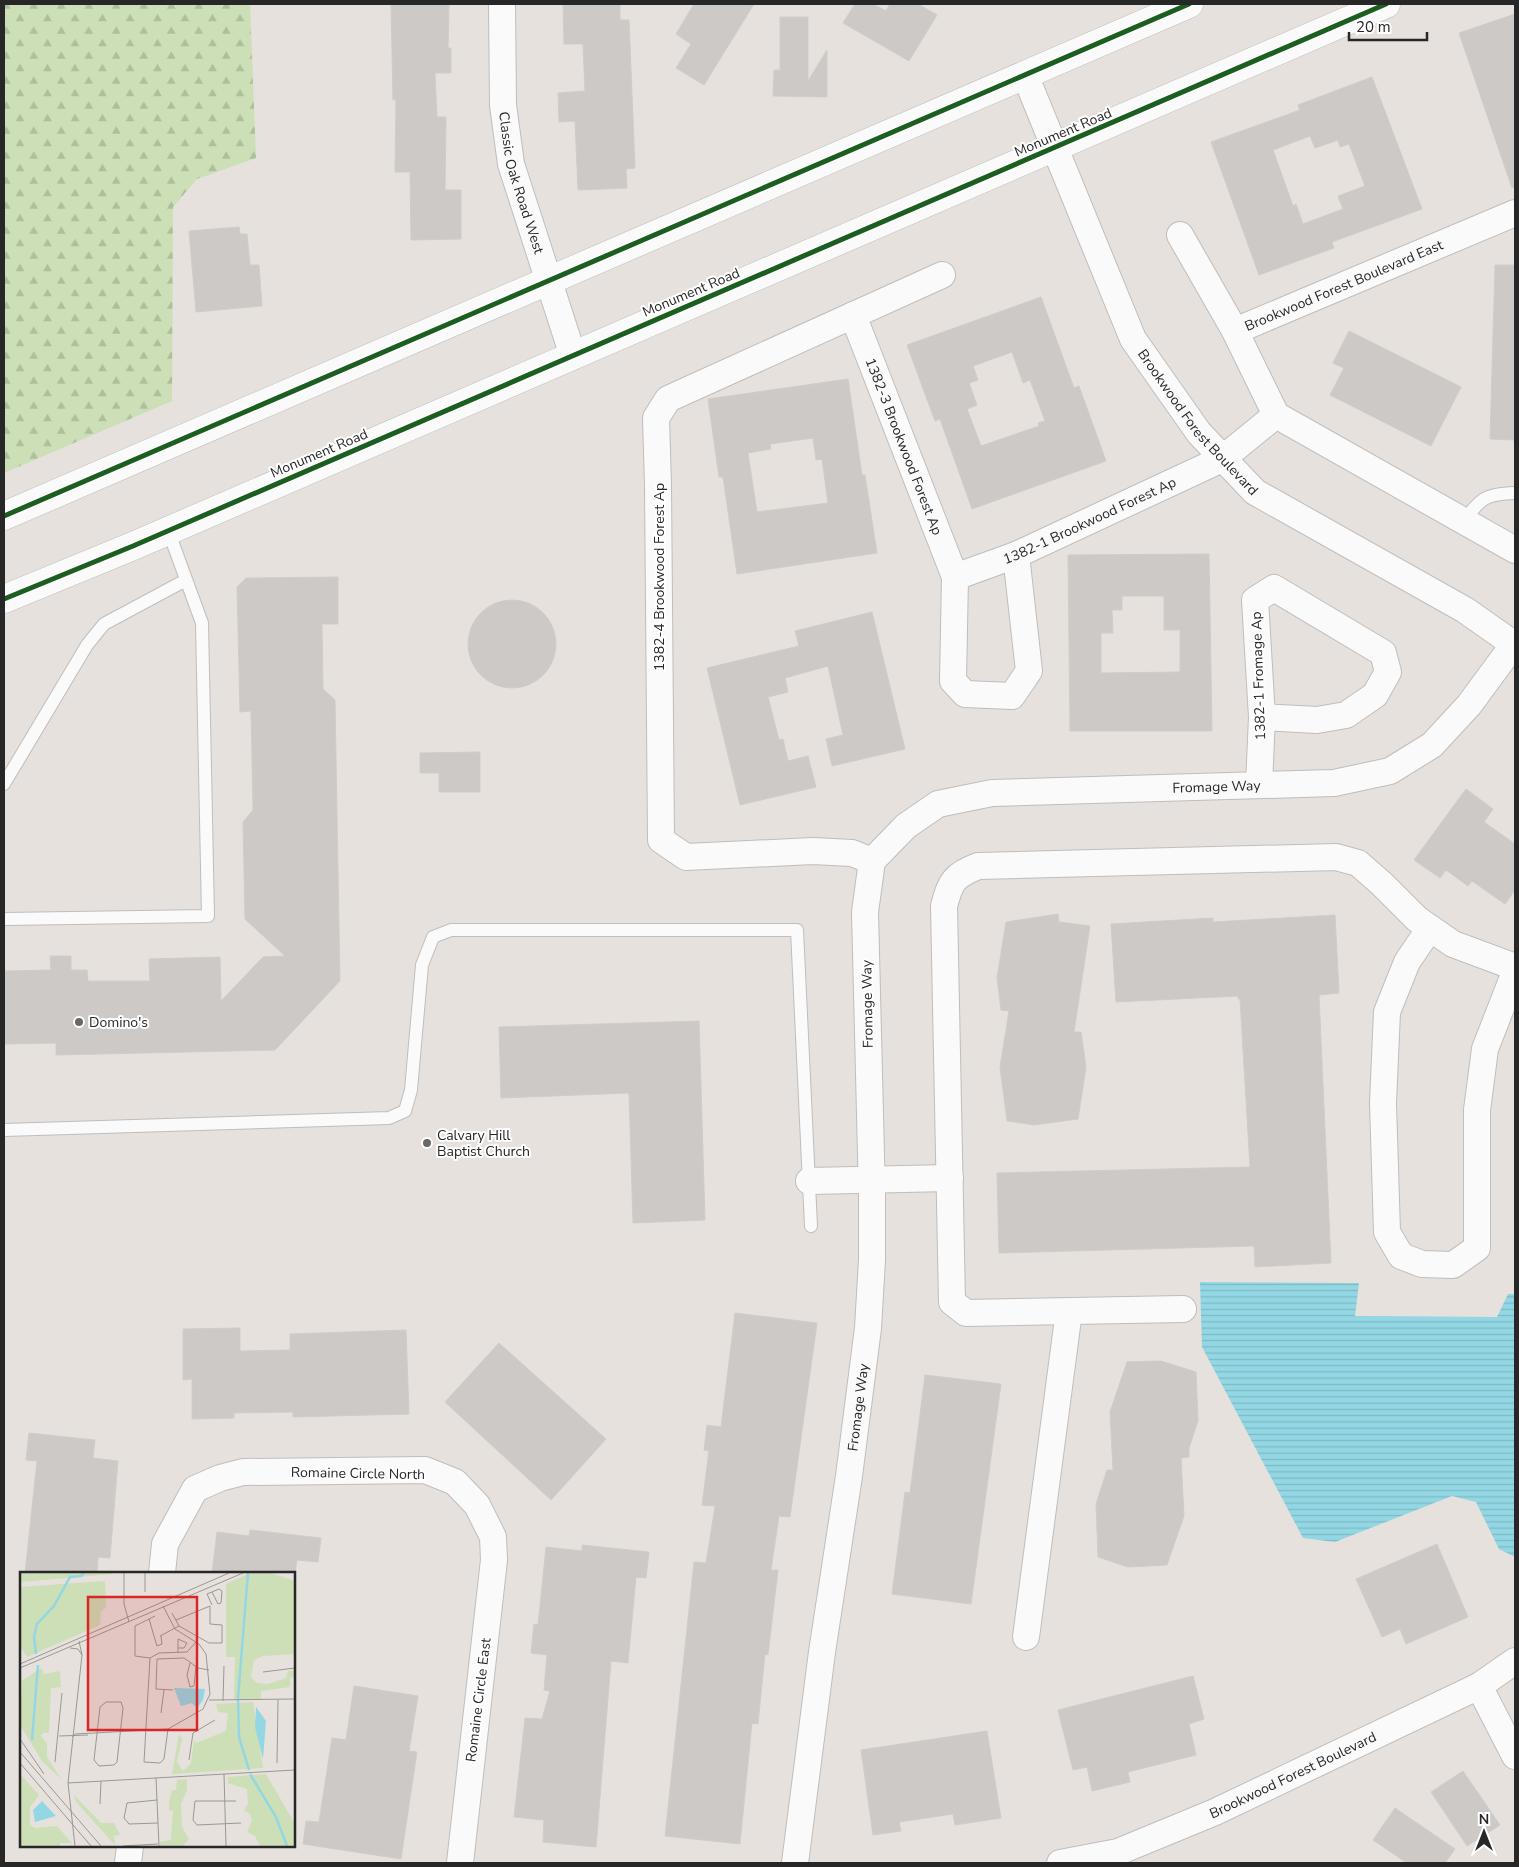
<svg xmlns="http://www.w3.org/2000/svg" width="1519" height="1867" font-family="'Nunito Sans',sans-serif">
	<defs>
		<pattern id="forest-firs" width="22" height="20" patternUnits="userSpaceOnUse" patternTransform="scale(1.25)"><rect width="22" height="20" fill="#ccdfb6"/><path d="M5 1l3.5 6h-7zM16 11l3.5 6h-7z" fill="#afbf9c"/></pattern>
		<pattern id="water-rules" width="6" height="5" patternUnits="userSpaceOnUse" patternTransform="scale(1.25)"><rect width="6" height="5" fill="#93d7e4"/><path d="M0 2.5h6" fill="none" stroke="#7fb9c4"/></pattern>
	</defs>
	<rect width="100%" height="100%" fill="#e6e1dc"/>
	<path fill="url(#forest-firs)" d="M 4,4 L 250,4 L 256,158 L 197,179 L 173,207 L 172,401 L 4,473 Z"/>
	<path fill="url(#water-rules)" d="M 1200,1282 L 1359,1283 L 1355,1316 L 1497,1317 L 1508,1294 L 1515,1294 L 1515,1557 L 1499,1549 L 1476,1502 L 1452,1496 L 1335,1542 L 1303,1538 L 1202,1347 Z"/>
	<path fill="#ccc9c6" stroke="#d0cdc9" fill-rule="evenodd" d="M 391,4 L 449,4 L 448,48 L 451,48 L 451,73 L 435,73 L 437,117 L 446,117 L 445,190 L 461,190 L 461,239 L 411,240 L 410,172 L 395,172 L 396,99 L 393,100 Z
		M 563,4 L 620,4 L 620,20 L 629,20 L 635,168 L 626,169 L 627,188 L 578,190 L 575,121 L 559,122 L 558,93 L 585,91 L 583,44 L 564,44 Z
		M 694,4 L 754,4 L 704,85 L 676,68 L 691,44 L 676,34 Z
		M 855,4 L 873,4 L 886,11 L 890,4 L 918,4 L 937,15 L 909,61 L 843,23 Z
		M 1515,14 L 1515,187 L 1512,188 L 1459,33 Z
		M 780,17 L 808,17 L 808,81 L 827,50 L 827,97 L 773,96 L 774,70 L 780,70 Z
		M 1372,77 L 1422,209 L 1332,242 L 1334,248 L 1259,275 L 1211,142 L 1300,110 L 1298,105 ZM 1310,136 L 1315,148 L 1338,140 L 1340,147 L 1349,144 L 1365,186 L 1338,196 L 1343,209 L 1303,224 L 1296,204 L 1293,206 L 1273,150 Z
		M 239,227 L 240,234 L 247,234 L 250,265 L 259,265 L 262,306 L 196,312 L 189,231 Z
		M 1495,265 L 1515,265 L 1515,440 L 1490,439 Z
		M 1041,297 L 1074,388 L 1079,386 L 1106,461 L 972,509 L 940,419 L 935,421 L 907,345 ZM 1012,352 L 1023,383 L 1030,380 L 1045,421 L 1038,423 L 1039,426 L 981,446 L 967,409 L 977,405 L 969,383 L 978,380 L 973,366 Z
		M 1349,331 L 1461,387 L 1431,446 L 1330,395 L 1344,368 L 1333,363 Z
		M 848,379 L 862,475 L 865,475 L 877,553 L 737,574 L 723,477 L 719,477 L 708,399 ZM 813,438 L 816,460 L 822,459 L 828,503 L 757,512 L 748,453 L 771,449 L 770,444 Z
		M 1209,554 L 1212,731 L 1070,731 L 1068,555 ZM 1122,596 L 1164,596 L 1164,630 L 1180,630 L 1180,672 L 1101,673 L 1101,633 L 1113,633 L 1112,610 L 1122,610 Z
		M 338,577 L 338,624 L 322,624 L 323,689 L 335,700 L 340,981 L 275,1050 L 56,1055 L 56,1043 L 4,1044 L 4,971 L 51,970 L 50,956 L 71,956 L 71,970 L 87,970 L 88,981 L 150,981 L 149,959 L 220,957 L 221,1001 L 263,957 L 285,956 L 245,919 L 243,822 L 253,810 L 251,711 L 240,712 L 237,587 L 246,578 Z
		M468 644a44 44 0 1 1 88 0a44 44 0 1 1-88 0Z
		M 872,612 L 905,749 L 832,766 L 826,739 L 843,735 L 828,666 L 785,678 L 788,692 L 768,697 L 779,740 L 783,739 L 788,761 L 808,756 L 816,787 L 740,805 L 707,668 L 799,646 L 795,631 Z
		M 480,752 L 480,792 L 439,792 L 439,773 L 420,773 L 420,753 Z
		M 1466,789 L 1493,809 L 1484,822 L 1515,844 L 1515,890 L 1505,904 L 1472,881 L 1468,886 L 1446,870 L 1440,878 L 1414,860 Z
		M 1058,914 L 1059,922 L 1090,926 L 1074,1032 L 1081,1032 L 1086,1067 L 1078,1119 L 1034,1125 L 1007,1121 L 1000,1067 L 1009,1011 L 1001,1010 L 997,978 L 1006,922 Z
		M 1335,915 L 1339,993 L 1319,995 L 1331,1263 L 1255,1267 L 1254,1246 L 999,1253 L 997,1173 L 1250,1167 L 1240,999 L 1238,999 L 1238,996 L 1116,1002 L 1111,924 L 1213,918 L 1213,922 Z
		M 699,1021 L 705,1220 L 633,1223 L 629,1093 L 501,1098 L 499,1027 Z
		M 735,1313 L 817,1323 L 790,1517 L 779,1516 L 771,1570 L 778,1570 L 768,1655 L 765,1654 L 758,1724 L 752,1723 L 740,1844 L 665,1836 L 694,1562 L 706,1563 L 715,1506 L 702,1505 L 709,1451 L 704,1450 L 707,1425 L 721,1427 Z
		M 240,1328 L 240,1351 L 290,1350 L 290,1334 L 406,1330 L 409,1414 L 293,1417 L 293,1412 L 234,1413 L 234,1418 L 192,1419 L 192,1379 L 183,1380 L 183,1329 Z
		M 499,1343 L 606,1439 L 551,1500 L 445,1402 Z
		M 1161,1361 L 1196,1372 L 1198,1421 L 1189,1448 L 1189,1457 L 1181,1458 L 1184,1516 L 1167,1565 L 1128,1567 L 1098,1557 L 1096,1504 L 1107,1470 L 1113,1470 L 1110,1412 L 1127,1362 Z
		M 925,1375 L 1001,1384 L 971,1604 L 892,1594 L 905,1492 L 910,1493 Z
		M 29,1433 L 95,1440 L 93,1458 L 118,1461 L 110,1558 L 98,1557 L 97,1573 L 25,1573 L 37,1461 L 26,1460 Z
		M 250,1530 L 321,1538 L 318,1562 L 297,1560 L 295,1573 L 212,1573 L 217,1532 L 249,1536 Z
		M 1437,1544 L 1468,1617 L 1406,1644 L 1400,1629 L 1382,1637 L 1356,1579 Z
		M 582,1545 L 649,1552 L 646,1578 L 636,1577 L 628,1663 L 611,1661 L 596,1847 L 543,1842 L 544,1820 L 514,1817 L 525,1718 L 542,1719 L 550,1691 L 544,1690 L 547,1655 L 531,1653 L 534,1624 L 538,1625 L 546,1547 L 582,1551 Z
		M 1193,1676 L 1204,1719 L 1189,1724 L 1196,1755 L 1128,1772 L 1130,1782 L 1092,1791 L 1087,1767 L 1073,1770 L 1058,1710 Z
		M 354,1686 L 418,1696 L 409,1751 L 417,1752 L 401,1859 L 303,1844 L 306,1821 L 319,1822 L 332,1738 L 346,1740 Z
		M 987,1731 L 1001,1818 L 955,1825 L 953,1814 L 899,1822 L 901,1831 L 873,1835 L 861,1750 Z
		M 1463,1771 L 1500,1825 L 1467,1846 L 1431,1792 Z
		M 1395,1808 L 1455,1849 L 1445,1863 L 1407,1863 L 1373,1840 Z"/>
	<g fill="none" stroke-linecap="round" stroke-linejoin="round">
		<g stroke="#bfbdbd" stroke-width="14">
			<path id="service" d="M 1464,521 C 1481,498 1485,494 1515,493
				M 4,784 L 87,645 L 104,624 L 186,580
				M 4,919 L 208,916 L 202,623 L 168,530
				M 4,1130 L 389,1118 L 405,1111 L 411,1090 L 422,965 L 433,937 L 451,930 L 797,930 L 811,1226"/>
		</g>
		<g stroke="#bfbdbd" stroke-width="28">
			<g id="minor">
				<path id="s1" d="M 502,4 L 503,105 L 511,164 L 573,356"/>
				<path id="s2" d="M 1025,75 L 1133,339 L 1199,433 L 1255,492 L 1465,610 L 1515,645"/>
				<path d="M 1180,235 L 1235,331 L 1276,415 L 1515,550"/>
				<path id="s3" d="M 853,315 L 955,577 L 953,681 L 965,694 L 1012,696 L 1029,671 L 1016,555"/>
				<path id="s4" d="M 1235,331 L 1515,213"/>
				<path id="s5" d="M 955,577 L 1016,555 L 1222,459 L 1276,415"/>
				<path d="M 1259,785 L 1262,717 L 1255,600 L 1274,588 L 1383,653 L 1388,672 L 1375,695 L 1346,715 L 1317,720 L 1262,717"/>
				<path d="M 872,861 L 852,853 L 813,851 L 686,857 L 661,840 L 658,485 L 656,418 L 668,399 L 942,275"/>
				<path d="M 1430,928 L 1407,962 L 1387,1012 L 1383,1103 L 1387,1232 L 1401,1256 L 1422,1264 L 1453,1265 L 1477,1248 L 1477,1110 L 1485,1049 L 1515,972"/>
				<path d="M 809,1181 L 950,1178"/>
				<path d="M 1183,1309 L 966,1313 L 952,1302 L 944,906 C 951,880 954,876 978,866 L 1336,857 L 1358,863 L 1382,884 L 1417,919 L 1453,944 L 1515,967"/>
				<path d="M 162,1573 L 165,1544 L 195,1489 L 220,1478 L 243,1472 L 425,1470 L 455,1482 L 477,1505 L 493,1537 L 494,1560 L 460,1863"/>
				<path d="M 1026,1637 L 1069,1311"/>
				<path d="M 1479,1686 L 1515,1756"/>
				<path d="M 128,1863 L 130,1846"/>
				<path id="s6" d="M 795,1863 L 822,1652 L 849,1476 L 868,1328 L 872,1260 L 872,1195 L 865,912 L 872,861 L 906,826 L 938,804 L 992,793 L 1334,783 L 1390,771 L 1432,745 L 1469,705 L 1514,644"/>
				<path id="s7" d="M 1060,1863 L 1118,1852 L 1215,1812 L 1479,1686 L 1515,1661"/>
			</g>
		</g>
		<g stroke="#bfbdbd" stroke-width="29">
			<path id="secondary" d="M 4,516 L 1189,4
				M 4,599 L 133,546 L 1386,4"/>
		</g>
		<use href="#service" stroke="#fbfafa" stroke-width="12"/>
		<use href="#minor" stroke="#fbfafa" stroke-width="26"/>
		<use href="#secondary" stroke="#fbfafa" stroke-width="28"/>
		<g stroke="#fff" stroke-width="8">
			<path id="cycleway" d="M 4,516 L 1189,4
				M 4,599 L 133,546 L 1386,4"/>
		</g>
		<use href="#cycleway" stroke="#1b5e20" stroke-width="5"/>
	</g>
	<g fill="#6a6866" stroke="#fff" stroke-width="2">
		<circle cx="79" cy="1022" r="5"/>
		<circle cx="427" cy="1143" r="5"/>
	</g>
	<g text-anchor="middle" stroke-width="4" stroke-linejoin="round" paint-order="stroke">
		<g font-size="14" fill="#272727" stroke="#fff">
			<text transform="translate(1063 132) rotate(-23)" y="5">Monument Road</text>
			<text dy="5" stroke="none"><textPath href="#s1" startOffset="181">Classic Oak Road West</textPath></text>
			<text dy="5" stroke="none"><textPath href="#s4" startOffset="118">Brookwood Forest Boulevard East</textPath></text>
			<text transform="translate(691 292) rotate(-23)" y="5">Monument Road</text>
			<text dy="5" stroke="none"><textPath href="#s2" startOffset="391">Brookwood Forest Boulevard</textPath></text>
			<text dy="5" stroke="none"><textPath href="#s3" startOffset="141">1382-3 Brookwood Forest Ap</textPath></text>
			<text transform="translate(319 453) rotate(-23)" y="5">Monument Road</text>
			<text dy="5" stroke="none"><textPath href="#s5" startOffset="146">1382-1 Brookwood Forest Ap</textPath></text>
			<text transform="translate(659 577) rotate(-90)" y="5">1382-4 Brookwood Forest Ap</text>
			<text transform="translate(1258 676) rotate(-92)" y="5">1382-1 Fromage Ap</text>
			<text dy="5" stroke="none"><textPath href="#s6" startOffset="1375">Fromage Way</textPath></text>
			<text transform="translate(867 1004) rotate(-91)" y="5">Fromage Way</text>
			<text dy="5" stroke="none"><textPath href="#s6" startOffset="460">Fromage Way</textPath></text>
			<text transform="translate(358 1473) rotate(1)" y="5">Romaine Circle North</text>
			<text transform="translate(478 1700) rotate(-83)" y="5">Romaine Circle East</text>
			<text dy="5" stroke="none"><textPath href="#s7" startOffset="250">Brookwood Forest Boulevard</textPath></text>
		</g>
		<g font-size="14" fill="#272727" stroke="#fff" text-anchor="start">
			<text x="89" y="1027">Domino's</text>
			<text x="437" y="1140">Calvary Hill<tspan x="437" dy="16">Baptist Church</tspan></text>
		</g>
	</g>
	<g transform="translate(20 1572)">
		<rect width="275" height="275" fill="#e6e1dc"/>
		<path d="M 0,1 L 92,1 L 92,2 L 0,10 ZM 230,1 L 250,1 L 275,9 L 275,82 L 243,84 L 234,88 L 231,105 L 237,111 L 248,112 L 266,106 L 268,99 L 275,99 L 275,105 L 270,106 L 270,115 L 241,119 L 241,127 L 214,127 L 215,85 L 206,85 L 206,12 ZM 85,9 L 86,36 L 81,39 L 80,53 L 7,85 L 0,74 L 0,15 ZM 21,96 L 24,102 L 40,99 L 41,115 L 31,116 L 29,161 L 23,161 L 21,164 L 27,172 L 27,185 L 41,207 L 22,189 L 0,153 L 2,109 ZM 233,130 L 243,196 L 152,202 L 159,162 L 162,167 L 157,190 L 163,199 L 171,191 L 174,168 L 176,171 L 206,159 L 208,141 L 198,140 L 196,132 ZM 0,202 L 19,223 L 10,235 L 10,253 L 15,256 L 37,254 L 52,271 L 40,271 L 40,274 L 0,274 ZM 246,202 L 275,252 L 275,274 L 240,274 L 235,264 L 227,260 L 232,249 L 230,242 L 224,238 L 228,232 L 227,217 L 208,211 L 208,205 ZM 167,207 L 167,218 L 161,232 L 162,255 L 169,267 L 163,274 L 140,274 L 140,270 L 151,268 L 153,239 L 149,238 L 149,230 L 152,218 L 156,218 L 157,208 ZM 54,223 L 81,251 L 94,251 L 100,263 L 94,264 L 95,273 L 56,230 Z" fill="#ccdfb6"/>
		<path d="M 154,116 L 185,117 L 183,128 L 177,136 L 172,131 L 161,134 ZM 236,135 L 246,149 L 243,187 L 235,155 ZM 22,229 L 36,244 L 15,250 L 13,238 Z" fill="#93d7e4"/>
		<path fill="none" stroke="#93d7e4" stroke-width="2.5" d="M 228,1 L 218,126 L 219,165 L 229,198M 16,82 L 14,65 L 17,52 L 34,34 L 50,5 L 61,4 L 64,1M 12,168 L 18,93M 230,202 L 256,245 L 267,274"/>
		<path fill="none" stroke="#9a9794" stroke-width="1" d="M 104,1 L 104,32 L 109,50M 125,1 L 125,20M 192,33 L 187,22 L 199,17 L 202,19 L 201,31 L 198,32 L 192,20M 152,41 L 159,54 L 189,71 L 202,71 L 202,53 L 190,52 L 190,34M 129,47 L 137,74 L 142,72 L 141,64M 156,48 L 190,34M 140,64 L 159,54M 50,76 L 58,77 L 62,83M 158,81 L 158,67 L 167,71 L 164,76 L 158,76M 130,86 L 115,84 L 115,54 L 135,44M 170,91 L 167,103 L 170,115 L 174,114 L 176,94M 0,92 L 209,1M 0,96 L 223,1M 243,100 L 275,96M 153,118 L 136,117 L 137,87 L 164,86 L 178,96 L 189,98M 189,128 L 275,127M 203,129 L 204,94M 101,130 L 103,136 L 97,190 L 94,193 L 79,194 L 74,188 L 80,135 L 86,130 ZM 141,141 L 144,118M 148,157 L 144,187 L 140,191 L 124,190 L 130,86 L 139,81 L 167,80 L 176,70M 39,164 L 68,163M 52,165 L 55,162 L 148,157 L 183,137 L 190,122 L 186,82 L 179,72 L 155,57 L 143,34M 0,167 L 24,202M 0,180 L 81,274M 169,188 L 173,161 L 195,148M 35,190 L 42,121M 0,191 L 71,274M 257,191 L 258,128M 204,202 L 206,274M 136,206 L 139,274M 48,211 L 275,198M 137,228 L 107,231 L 104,246 L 109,252 L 138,251M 216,229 L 175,229 L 173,248 L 177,253 L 221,251M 80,232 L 81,209M 55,274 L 48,211 L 62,83 L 59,69M 103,274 L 138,272"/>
		<path fill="#d62828" fill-opacity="0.15" stroke="#d62828" stroke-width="2.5" d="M 68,25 L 177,25 L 177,158 L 68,158 Z"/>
		<rect width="275" height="275" fill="none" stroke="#272727" stroke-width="2.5"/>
	</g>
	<rect width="1519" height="1867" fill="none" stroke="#272727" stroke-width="10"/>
	<g transform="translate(1484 1832)" stroke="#ffffff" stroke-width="4" paint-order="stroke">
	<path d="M0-4L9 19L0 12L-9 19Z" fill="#272727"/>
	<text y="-8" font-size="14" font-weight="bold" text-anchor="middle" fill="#272727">N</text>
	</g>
	<path d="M1349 32v8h78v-8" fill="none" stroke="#272727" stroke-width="2.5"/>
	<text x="1356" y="32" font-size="15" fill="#272727" stroke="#ffffff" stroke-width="4" paint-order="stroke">20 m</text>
</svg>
